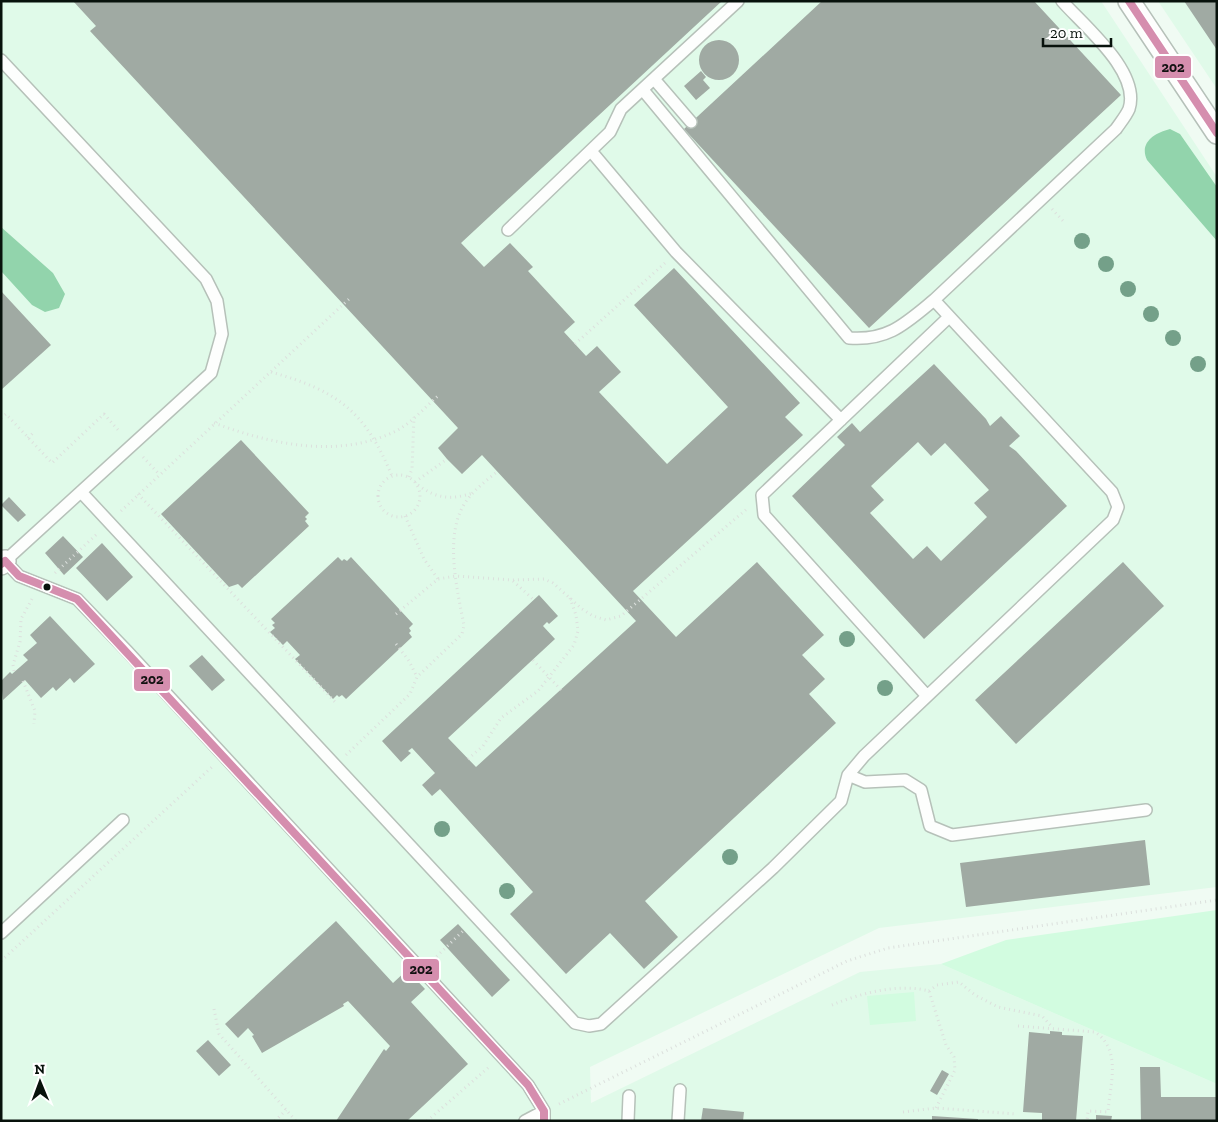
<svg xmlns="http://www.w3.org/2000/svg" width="1218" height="1122" font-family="'Zilla Slab',serif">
	<rect width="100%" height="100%" fill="#f0fbf3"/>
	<path fill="#e0fae9" d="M 1,1 L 1101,1 L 1217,177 L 1217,887 L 879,928 L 590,1067 L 591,1103 L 860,972 L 941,964 L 1217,1084 L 1217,1121 L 1,1121 Z
		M 1158,1 L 1217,1 L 1217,89 Z"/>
	<path fill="#d2fce0" d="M 1217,910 L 1217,1084 L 941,964 L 1006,940 Z
		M 914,992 L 916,1021 L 870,1025 L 867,996 Z"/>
	<path fill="#92d4ac" d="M 1170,129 L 1180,134 L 1217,187 L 1217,241 L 1147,160 C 1139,143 1154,133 1170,129 Z
		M 1,227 L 53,273 L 65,294 L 59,308 L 45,312 L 32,305 L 1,271 Z"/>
	<path fill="#a0aaa3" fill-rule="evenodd" d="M 73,1 L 722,1 L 461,243 L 484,267 L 510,243 L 533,267 L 528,271 L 575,322 L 564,332 L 586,356 L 597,346 L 621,372 L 599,392 L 667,464 L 728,407 L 634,305 L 674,268 L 800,403 L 785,417 L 803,435 L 633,591 L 676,637 L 757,562 L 824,635 L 802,655 L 825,679 L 809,694 L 836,723 L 645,901 L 678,937 L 644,969 L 610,933 L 566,974 L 510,914 L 533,892 L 440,789 L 432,796 L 422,785 L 435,773 L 412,748 L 408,751 L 411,753 L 401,762 L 382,741 L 539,595 L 558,616 L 549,624 L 547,622 L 543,626 L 555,639 L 448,738 L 476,767 L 636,621 L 482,455 L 462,474 L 447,459 L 438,448 L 458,428 L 90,31 L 96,26 Z
		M 822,1 L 1034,1 L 1121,95 L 869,328 L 684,129 Z
		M 1184,1 L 1217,1 L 1217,50 Z
		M699 60a20 20 0 1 1 40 0a20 20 0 1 1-40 0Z
		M 701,71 L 706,77 L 703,80 L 710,88 L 696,100 L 684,86 Z
		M 1,291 L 51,345 L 1,390 Z
		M 934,364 L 986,419 L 990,426 L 1001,416 L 1020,436 L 1009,446 L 1016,451 L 1067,506 L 924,639 L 792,496 L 845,445 L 837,437 L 852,423 L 860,432 ZM 918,442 L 931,456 L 945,443 L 989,490 L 974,503 L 987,517 L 941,561 L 927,546 L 913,559 L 870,513 L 884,500 L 871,486 Z
		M 241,440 L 309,513 L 305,517 L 307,519 L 305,521 L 309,526 L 242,588 L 238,584 L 229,587 L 161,514 Z
		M 9,497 L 26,515 L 18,522 L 1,505 Z
		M 63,536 L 83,557 L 64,575 L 45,553 Z
		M 102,543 L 133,577 L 107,601 L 76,568 Z
		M 338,557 L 342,561 L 344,559 L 347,561 L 351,557 L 413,624 L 409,628 L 411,631 L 409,633 L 412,637 L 346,699 L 342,695 L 339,697 L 337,695 L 333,699 L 295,659 L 300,655 L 287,641 L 283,645 L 270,632 L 275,628 L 272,625 L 275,623 L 271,619 Z
		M 1123,562 L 1164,606 L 1016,744 L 975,700 Z
		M 50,616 L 95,664 L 74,683 L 70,678 L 56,691 L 53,687 L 41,698 L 25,680 L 3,700 L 1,681 L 10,672 L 12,674 L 28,660 L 23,655 L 37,643 L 30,635 Z
		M 202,655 L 225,680 L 212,691 L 189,666 Z
		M 1145,840 L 1150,885 L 966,907 L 960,863 Z
		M 336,921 L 393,983 L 407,970 L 425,989 L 411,1002 L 468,1064 L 407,1121 L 336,1121 L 384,1049 L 386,1051 L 390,1046 L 348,1001 L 343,1004 L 344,1006 L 262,1053 L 252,1036 L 254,1035 L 248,1028 L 238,1038 L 225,1024 Z
		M 458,924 L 510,980 L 492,997 L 440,940 Z
		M 1050,1031 L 1062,1032 L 1062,1035 L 1083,1036 L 1076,1121 L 1042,1121 L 1042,1113 L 1023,1112 L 1029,1032 L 1050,1034 Z
		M 208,1040 L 231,1065 L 219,1076 L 196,1051 Z
		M 1140,1067 L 1160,1067 L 1161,1097 L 1217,1097 L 1217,1121 L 1141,1121 Z
		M 942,1070 L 949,1074 L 937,1095 L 930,1091 Z
		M 703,1108 L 744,1112 L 743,1121 L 701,1121 Z
		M 1096,1115 L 1112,1116 L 1111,1121 L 1096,1121 Z
		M 932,1116 L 978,1119 L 978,1121 L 932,1121 Z"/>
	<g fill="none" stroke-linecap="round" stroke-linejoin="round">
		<g stroke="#b6c1b9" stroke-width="14">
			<path id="lane" d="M 1,60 L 206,279 L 217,301 L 222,334 L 211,373 L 5,561 L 19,576 L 77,599 L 127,651 L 528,1085 L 544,1111 L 544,1121
				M 654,79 L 691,122
				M 643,90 L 849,338 C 888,341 905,324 934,300 L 1116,129 C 1120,123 1126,116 1129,109 C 1141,72 1084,26 1062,1
				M 591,151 L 676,252 L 841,420
				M 508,230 L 610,132 L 621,109 L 738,1
				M 81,492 L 575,1023 L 589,1026 L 601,1024 L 773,868 L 841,801 L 848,775 L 864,756 L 1113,520 L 1118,507 L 1112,492 L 934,300
				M 927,696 L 764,515 L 762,495 L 949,317
				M 848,775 L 865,782 L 905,780 L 921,790 L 930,826 L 952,835 L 1146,810
				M 1,933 L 123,820
				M 525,1121 L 544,1111
				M 628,1121 L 629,1096
				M 678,1121 L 680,1090"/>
		</g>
		<g stroke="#b6c1b9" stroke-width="24">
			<path id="street" d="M 1129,1 L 1217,133
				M 1,564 L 5,561"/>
		</g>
		<path stroke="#dce0dd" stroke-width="3" stroke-dasharray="1 4" stroke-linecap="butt" d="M 1052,209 L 1064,222
			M 575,344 L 665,263
			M 271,372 C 338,391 365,411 392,476
			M 1,418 L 6,414 L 52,463 L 104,414 L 120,432
			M 214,423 C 271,444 336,459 394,432 C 411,424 425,407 439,395
			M 28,438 L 34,432
			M 143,457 L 159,474
			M378 496a21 21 0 1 1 42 0a21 21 0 1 1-42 0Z
			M 409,477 L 412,469 L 414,417
			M 415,482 L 447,459
			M 418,485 C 437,499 451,500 473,493
			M 138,494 L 337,704
			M 121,511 L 349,299
			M 405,516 L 424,559 L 438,579
			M 55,573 L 98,533
			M 513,581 L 534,600
			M 396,614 L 438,579 L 456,576 L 512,580 L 544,579 L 553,583 L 582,609 L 593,616 L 606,620 L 621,616 L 748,508
			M 396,644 L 409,661 L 417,677
			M 533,660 L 561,690
			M 14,671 L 13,665 L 20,642 L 21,619 L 32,599
			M 23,681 L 35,711 L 34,724
			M 346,755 L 410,694 L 417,677 L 462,634 L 464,625 C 457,589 443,532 467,500 C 475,489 487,480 498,471
			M 468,759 L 483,746 L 501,718 L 538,691 L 574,645 L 578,631 L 576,615 L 570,598
			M 433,960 L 465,929
			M 1,961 L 212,767
			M 929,991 L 937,985 L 959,982 L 975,995 L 998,1007 L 1042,1016 L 1053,1028
			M 832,1005 C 861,993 899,983 929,991 L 946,1045 L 954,1057 L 955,1070 L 936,1108
			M 214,1009 L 219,1034 L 296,1121
			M 1018,1026 L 1095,1032 C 1122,1050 1110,1084 1108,1112 L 1088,1111 L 1087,1121
			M 559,1104 L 847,961 L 888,948 L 1217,900
			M 903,1112 L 936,1108 L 1016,1114
			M 275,1121 L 286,1110
			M 427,1121 L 489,1067"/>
		<use href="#lane" stroke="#fdfefd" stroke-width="11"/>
		<use href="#street" stroke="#fdfefd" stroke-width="21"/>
		<g stroke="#fff" stroke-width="11">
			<path id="bus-1" d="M 1129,1 L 1217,133
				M 1,564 L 5,561 L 19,576 L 77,599 L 528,1085 L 544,1111 L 544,1121"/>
		</g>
		<use href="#bus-1" stroke="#d58eae" stroke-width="8"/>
	</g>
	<g fill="#74a089">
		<circle cx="1082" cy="241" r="8"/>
		<circle cx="1106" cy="264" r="8"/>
		<circle cx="1128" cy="289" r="8"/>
		<circle cx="1151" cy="314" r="8"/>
		<circle cx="1173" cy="338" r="8"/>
		<circle cx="1198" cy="364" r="8"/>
		<circle cx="847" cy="639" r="8"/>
		<circle cx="885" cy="688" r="8"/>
		<circle cx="442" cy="829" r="8"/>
		<circle cx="730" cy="857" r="8"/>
		<circle cx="507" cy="891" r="8"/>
	</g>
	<circle fill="#08120c" stroke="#fff" stroke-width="2" cx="47" cy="587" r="4.5"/>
	<g stroke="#fff" stroke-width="2">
		<rect x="1154" y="55" width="38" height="24" rx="5" fill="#d58eae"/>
		<rect x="133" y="668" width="38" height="24" rx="5" fill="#d58eae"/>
		<rect x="402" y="958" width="38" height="24" rx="5" fill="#d58eae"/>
	</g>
	<g font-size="14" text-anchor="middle" font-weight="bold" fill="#111">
		<text x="1173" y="72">202</text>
		<text x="152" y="684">202</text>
		<text x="421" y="974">202</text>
	</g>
	<rect width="1218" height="1122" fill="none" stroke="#08120c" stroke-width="5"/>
	<g transform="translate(40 1082) rotate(359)" stroke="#ffffff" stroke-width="4" paint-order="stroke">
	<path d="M0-4L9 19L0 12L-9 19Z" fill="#08120c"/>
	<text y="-8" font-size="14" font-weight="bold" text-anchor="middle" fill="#08120c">N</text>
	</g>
	<path d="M1043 38v8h68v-8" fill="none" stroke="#08120c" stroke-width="2.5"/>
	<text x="1050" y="38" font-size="15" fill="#08120c" stroke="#ffffff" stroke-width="4" paint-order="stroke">20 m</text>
</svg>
